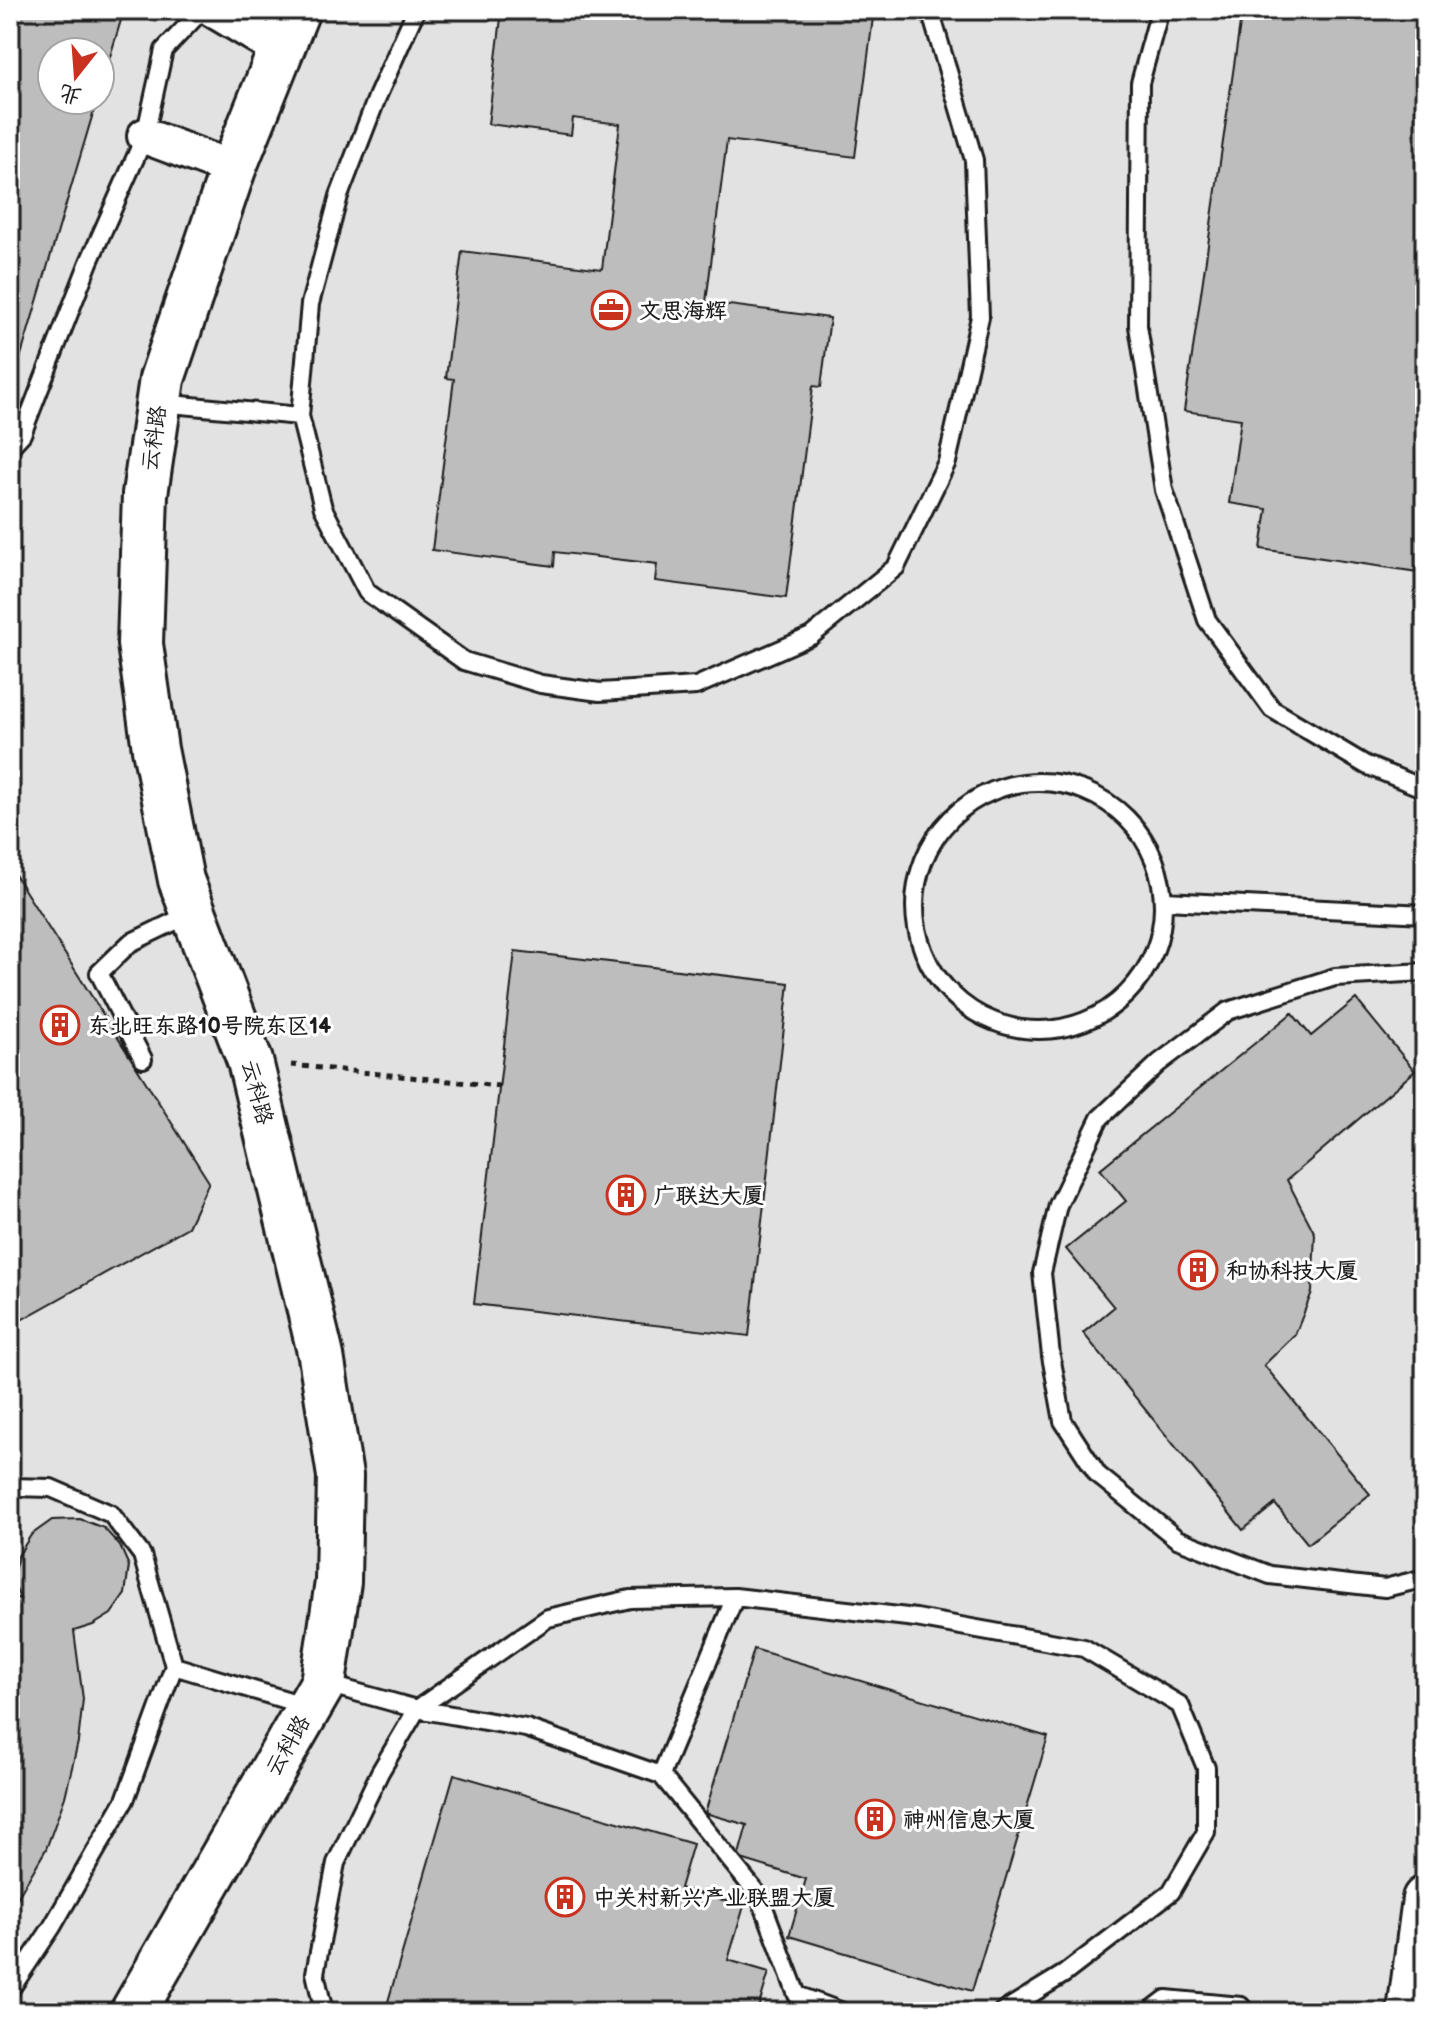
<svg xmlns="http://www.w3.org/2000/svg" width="1435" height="2022" font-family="'Balsamiq Sans','LXGW WenKai TC',sans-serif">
	<rect width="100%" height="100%" fill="#f2f2f2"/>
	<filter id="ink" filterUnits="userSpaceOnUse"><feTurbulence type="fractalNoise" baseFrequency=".0125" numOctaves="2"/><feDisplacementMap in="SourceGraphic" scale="16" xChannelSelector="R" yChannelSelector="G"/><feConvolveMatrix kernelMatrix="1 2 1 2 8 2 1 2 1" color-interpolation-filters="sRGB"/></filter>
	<g filter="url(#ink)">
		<path fill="#e2e2e2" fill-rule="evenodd" d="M 10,10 L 1425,10 L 1425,2012 L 10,2012 ZM 52,52 L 100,52 L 100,100 L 52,100 Z"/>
		<path fill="#bdbdbd" stroke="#1c1c1c" stroke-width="2" d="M 10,10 L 124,10 L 100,90 L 100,52 L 52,52 L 52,100 L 97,100 L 19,362 L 10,359 Z
			M 502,10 L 874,10 L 855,157 L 727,140 L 706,302 L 830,318 L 821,387 L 813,386 L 786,598 L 655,581 L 657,564 L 555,552 L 554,566 L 432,550 L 454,379 L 446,378 L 462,251 L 602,269 L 620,124 L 573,118 L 571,135 L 488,124 Z
			M 1242,10 L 1425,10 L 1425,573 L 1261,549 L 1267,509 L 1229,503 L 1241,419 L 1184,411 Z
			M 10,867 L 209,1182 L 188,1227 L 12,1325 L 10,1323 Z
			M 515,951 L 789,983 L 749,1336 L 474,1304 Z
			M 1356,999 L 1415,1071 L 1287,1180 L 1315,1234 L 1312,1292 L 1295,1335 L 1264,1365 L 1370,1494 L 1308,1544 L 1275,1504 L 1243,1530 L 1083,1333 L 1114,1307 L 1066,1249 L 1126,1201 L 1100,1169 L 1292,1013 L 1311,1036 Z
			M 80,1519 L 104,1528 L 120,1546 L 129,1566 L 125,1594 L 111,1614 L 93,1625 L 74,1631 L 83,1699 L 78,1742 L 65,1797 L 46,1849 L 18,1897 L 10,1905 L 10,1596 L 20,1599 L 12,1579 L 18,1556 L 31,1535 L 52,1520 Z
			M 754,1649 L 1048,1737 L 972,1991 L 789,1936 L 806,1879 L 738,1858 L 747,1825 L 705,1813 Z
			M 454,1774 L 693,1844 L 680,1888 L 744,1906 L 728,1960 L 769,1972 L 757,2012 L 385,2012 Z"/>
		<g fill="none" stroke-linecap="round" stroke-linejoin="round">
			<g stroke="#1c1c1c" stroke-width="22">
				<path id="lane" d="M 1160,10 L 1140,83 L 1138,326 L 1164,490 L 1207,620 L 1272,709 L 1366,765 L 1425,789
					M 160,403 L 300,416 L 323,508 L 367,592 L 464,661 L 541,684 L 600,692 L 696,686 L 811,636 L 896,567 L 947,462 L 980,317 L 974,160 L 930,10
					M 300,416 L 310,304 L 339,196 L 378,95 L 416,10
					M 10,447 L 22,434 L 89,262 L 145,136 L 164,50 L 202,10
					M915 906a124 124 0 1 1 248 0a124 124 0 1 1-248 0Z
					M 1165,901 L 1425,914
					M 1425,972 L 1335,977 L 1228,1011 L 1159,1063 L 1100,1118 L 1058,1205 L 1042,1273 L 1051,1356 L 1063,1421 L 1098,1475 L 1177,1539 L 1270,1575 L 1385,1588 L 1425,1578
					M 143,1059 L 99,973 L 130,943 L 192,913
					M 10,1487 L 51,1488 L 111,1514 L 142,1555 L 174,1666 L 125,1800 L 52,1927 L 10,1990
					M 174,1666 L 306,1706
					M 323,1683 L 417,1709 L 526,1728 L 661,1775 L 760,1897 L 797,1995 L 843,2012
					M 661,1775 L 735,1597
					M 324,2012 L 315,1973 L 336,1863 L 380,1772 L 417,1709 L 548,1618 L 630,1599 L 735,1597 L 916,1618 L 1084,1648 L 1180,1705 L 1206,1768 L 1206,1832 L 1171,1892 L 1064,1974 L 1002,2012
					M 1149,2012 L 1166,1999 L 1241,2006 L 1246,2012"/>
			</g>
			<g stroke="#1c1c1c" stroke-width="40">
				<path id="street" d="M 214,10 L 281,50
					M 145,136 L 233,169"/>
			</g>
			<g stroke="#1c1c1c" stroke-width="50">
				<path id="secondary" d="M 133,2012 L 323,1683 L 338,1582 L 340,1476 L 321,1356 L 250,1061 L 181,880 L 155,749 L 140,644 L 145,494 L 162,379 L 233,169 L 297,10
					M 1410,2012 L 1425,1899"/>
			</g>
			<path stroke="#1c1c1c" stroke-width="5" stroke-dasharray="6 6" stroke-linecap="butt" d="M 291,1065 L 499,1086"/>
			<use href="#lane" stroke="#fff" stroke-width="16"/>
			<use href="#street" stroke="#fff" stroke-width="34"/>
			<use href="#secondary" stroke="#fff" stroke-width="44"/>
		</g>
	</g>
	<defs>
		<g id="office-ring" transform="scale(2)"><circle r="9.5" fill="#fff" stroke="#c8321e" stroke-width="1.5"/><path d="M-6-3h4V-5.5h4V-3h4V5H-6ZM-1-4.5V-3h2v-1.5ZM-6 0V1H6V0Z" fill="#c8321e"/></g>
		<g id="building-ring" transform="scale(2)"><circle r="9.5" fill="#fff" stroke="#c8321e" stroke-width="1.5"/><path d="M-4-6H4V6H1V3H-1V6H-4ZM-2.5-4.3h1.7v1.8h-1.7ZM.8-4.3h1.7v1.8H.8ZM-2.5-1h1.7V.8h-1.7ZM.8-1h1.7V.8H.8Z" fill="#c8321e"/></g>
	</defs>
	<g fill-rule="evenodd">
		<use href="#office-ring" x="611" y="310"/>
		<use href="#building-ring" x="60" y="1025"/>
		<use href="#building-ring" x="626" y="1195"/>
		<use href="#building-ring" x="1198" y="1270"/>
		<use href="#building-ring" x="875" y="1819"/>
		<use href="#building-ring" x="565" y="1897"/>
	</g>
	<g text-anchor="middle" stroke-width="6" stroke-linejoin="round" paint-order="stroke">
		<g font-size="22" font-weight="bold" fill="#1c1c1c" stroke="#fff" text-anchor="start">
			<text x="639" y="318">文思海辉</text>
			<text x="88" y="1033">东北旺东路10号院东区14</text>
			<text x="654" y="1203">广联达大厦</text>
			<text x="1226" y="1278">和协科技大厦</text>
			<text x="903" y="1827">神州信息大厦</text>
			<text x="593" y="1905">中关村新兴产业联盟大厦</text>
		</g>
		<g font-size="22" fill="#1c1c1c" stroke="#fff">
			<text transform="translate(153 438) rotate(-82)" y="8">云科路</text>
			<text transform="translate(258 1092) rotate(75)" y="8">云科路</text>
			<text transform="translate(287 1745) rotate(-60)" y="8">云科路</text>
		</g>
	</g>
	<rect width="1435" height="2022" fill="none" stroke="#fff" stroke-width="40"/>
	<rect x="20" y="20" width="1395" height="1982" fill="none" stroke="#1c1c1c" stroke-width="3" filter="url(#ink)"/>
	<g transform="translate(76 76) rotate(197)"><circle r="38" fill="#ffffff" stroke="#a4a4a4" stroke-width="2"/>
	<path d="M0-6L14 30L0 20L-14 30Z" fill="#c8321e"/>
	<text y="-12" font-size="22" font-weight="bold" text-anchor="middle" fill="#1c1c1c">北</text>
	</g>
</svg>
